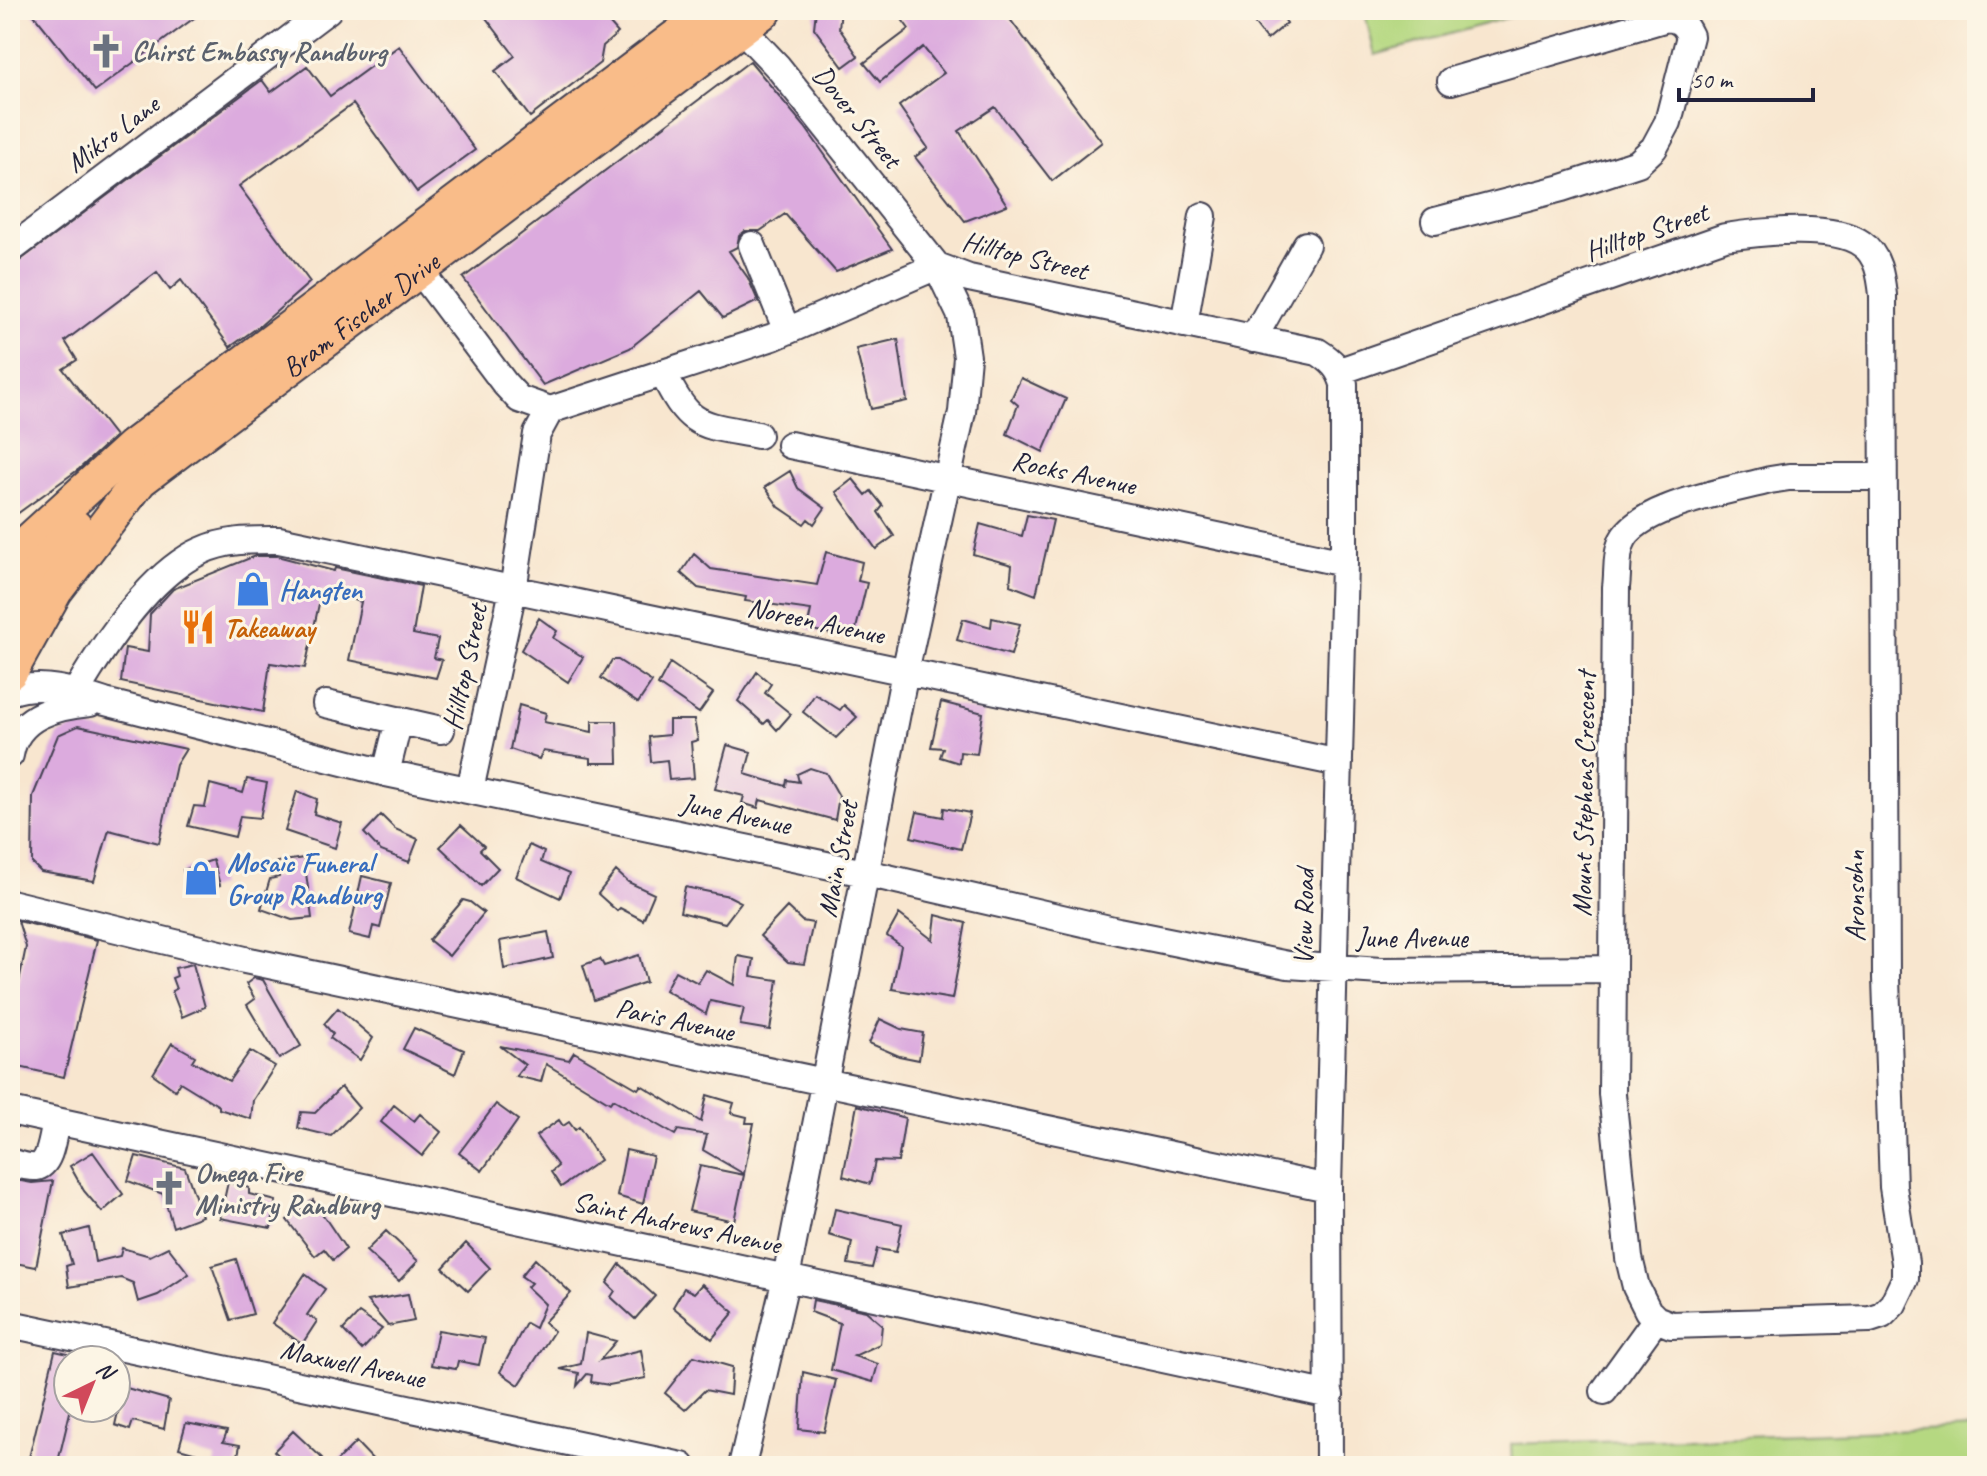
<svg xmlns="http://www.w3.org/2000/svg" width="1987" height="1476" font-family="Caveat,sans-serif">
	<rect width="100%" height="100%" fill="#fcf5e5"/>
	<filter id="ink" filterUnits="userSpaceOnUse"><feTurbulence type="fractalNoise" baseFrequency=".0125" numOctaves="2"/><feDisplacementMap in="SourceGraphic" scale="16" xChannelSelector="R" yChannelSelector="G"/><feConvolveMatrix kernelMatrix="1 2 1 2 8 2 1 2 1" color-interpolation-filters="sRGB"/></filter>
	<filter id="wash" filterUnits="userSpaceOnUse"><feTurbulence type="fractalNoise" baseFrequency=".006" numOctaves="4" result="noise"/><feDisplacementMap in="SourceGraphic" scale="32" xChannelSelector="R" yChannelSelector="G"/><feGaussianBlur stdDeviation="1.8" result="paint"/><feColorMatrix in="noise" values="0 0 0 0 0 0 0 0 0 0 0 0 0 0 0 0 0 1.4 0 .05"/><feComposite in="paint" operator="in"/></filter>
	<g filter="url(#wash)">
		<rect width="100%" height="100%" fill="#f8e6cf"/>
		<path fill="#b5d881" stroke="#6c7d5e" stroke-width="2" d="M 1364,10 L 1535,10 L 1375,55 Z
			M 1977,1428 L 1977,1466 L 1512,1466 L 1511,1444 Z"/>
		<g id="blocks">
			<path fill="#dcabde" d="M 30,10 L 205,10 L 95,91 Z
				M 480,10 L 627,10 L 610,24 L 618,33 L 603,46 L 600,63 L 530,117 L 495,71 L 515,56 Z
				M 816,10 L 841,10 L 839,28 L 858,56 L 843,67 L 814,28 Z
				M 895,10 L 1003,10 L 1102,142 L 1052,181 L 995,107 L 959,131 L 1007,205 L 965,221 L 915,157 L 928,148 L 899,106 L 944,73 L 923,47 L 880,82 L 864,63 L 909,29 Z
				M 1269,10 L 1277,10 L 1287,23 L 1267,40 L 1253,22 Z
				M 399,46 L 475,150 L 417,192 L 353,104 L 239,186 L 310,282 L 261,325 L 230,347 L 181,280 L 170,290 L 157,272 L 65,341 L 77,360 L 63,369 L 115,436 L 79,469 L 10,519 L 10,268 L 262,80 L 271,92 L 307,66 L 330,96 Z
				M 750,61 L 805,127 L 892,249 L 836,272 L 785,214 L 760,231 L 745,231 L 739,236 L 737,247 L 729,251 L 748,278 L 758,301 L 723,318 L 701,291 L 630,348 L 543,385 L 463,278 Z
				M 898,339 L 907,401 L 871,409 L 856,349 Z
				M 1021,378 L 1066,399 L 1043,452 L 1007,434 L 1018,405 L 1011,399 Z
				M 790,471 L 798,488 L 825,508 L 814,524 L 808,519 L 804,524 L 779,507 L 765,487 Z
				M 853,479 L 866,495 L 871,491 L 883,506 L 878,512 L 894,536 L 876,549 L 836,492 Z
				M 1027,515 L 1053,520 L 1036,595 L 1010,585 L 1012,565 L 973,554 L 980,524 L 1022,536 Z
				M 826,552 L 862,562 L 858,581 L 867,583 L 855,633 L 843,632 L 842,636 L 807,629 L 811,610 L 745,601 L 746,597 L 698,588 L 681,573 L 694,554 L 711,569 L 817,585 Z
				M 255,556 L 277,556 L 334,571 L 335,568 L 421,586 L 413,634 L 438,639 L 434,658 L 442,660 L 436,678 L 349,660 L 361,602 L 322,590 L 305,668 L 270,663 L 263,712 L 121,682 L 125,648 L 148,652 L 150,614 L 173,589 Z
				M 539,618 L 557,631 L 553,638 L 583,657 L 568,682 L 521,650 Z
				M 992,618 L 1020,624 L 1011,655 L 957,640 L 963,619 L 991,627 Z
				M 612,660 L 618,660 L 652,682 L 638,703 L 601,678 Z
				M 670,663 L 713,693 L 699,713 L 658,685 Z
				M 757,672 L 771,684 L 765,693 L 791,714 L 777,730 L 768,720 L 764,724 L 738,701 Z
				M 815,694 L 840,710 L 844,705 L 857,717 L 836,738 L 803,712 Z
				M 941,702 L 983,713 L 977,754 L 960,752 L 959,763 L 940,757 L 943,748 L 931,747 Z
				M 519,705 L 546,713 L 544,722 L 592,732 L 592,721 L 617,721 L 618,763 L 591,763 L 591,758 L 543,751 L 539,759 L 510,749 Z
				M 669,720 L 694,720 L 698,740 L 691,742 L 694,778 L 669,780 L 667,760 L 651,762 L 649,737 L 669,735 Z
				M 78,726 L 186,749 L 176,765 L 159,843 L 109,830 L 94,881 L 41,872 L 32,863 L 33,796 L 58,735 Z
				M 727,745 L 751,752 L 745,774 L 786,786 L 787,780 L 799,782 L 797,774 L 810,768 L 826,773 L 839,796 L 835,820 L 760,800 L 758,808 L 742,803 L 744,796 L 715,789 Z
				M 247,779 L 267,783 L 260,818 L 240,816 L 235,837 L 188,826 L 194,806 L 205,807 L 210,784 L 243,793 Z
				M 297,791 L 317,799 L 314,814 L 342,823 L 335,848 L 285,831 Z
				M 944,808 L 970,813 L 961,849 L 911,837 L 917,812 L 943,817 Z
				M 381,815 L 395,829 L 418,839 L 409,862 L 381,851 L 364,833 Z
				M 461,825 L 484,846 L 480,850 L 498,868 L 481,886 L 440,847 Z
				M 529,845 L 544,852 L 541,862 L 569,874 L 560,898 L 516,877 Z
				M 304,858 L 312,918 L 292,920 L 261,909 L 270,879 L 279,877 L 277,862 Z
				M 213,860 L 220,885 L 189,896 L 183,870 Z
				M 616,871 L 628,882 L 654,894 L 643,920 L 620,908 L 617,911 L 598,894 Z
				M 362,876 L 391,883 L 380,928 L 373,926 L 370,939 L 349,934 Z
				M 685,887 L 729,896 L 741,902 L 725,923 L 680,912 Z
				M 463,900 L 470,902 L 484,913 L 449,956 L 429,940 Z
				M 787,907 L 802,921 L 813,923 L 804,964 L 788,962 L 760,936 Z
				M 899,914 L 933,940 L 936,915 L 966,923 L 952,999 L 892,989 L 901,946 L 887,936 Z
				M 18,921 L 97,940 L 64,1077 L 10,1065 L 10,1026 L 26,947 Z
				M 548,932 L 553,958 L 504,969 L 500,941 Z
				M 639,955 L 646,982 L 594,1000 L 583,965 L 600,959 L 604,966 Z
				M 738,956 L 754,959 L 751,976 L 778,980 L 770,1030 L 740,1025 L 744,1008 L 710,1001 L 706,1014 L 665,990 L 675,971 L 698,983 L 706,970 L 734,985 Z
				M 193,964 L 205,1007 L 182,1017 L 172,991 L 176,989 L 172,978 L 177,976 L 175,968 Z
				M 254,978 L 263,980 L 301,1046 L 279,1059 L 247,1005 L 255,999 L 246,984 Z
				M 338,1008 L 373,1038 L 360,1060 L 330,1038 L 333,1034 L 324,1024 Z
				M 880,1019 L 901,1029 L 923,1033 L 919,1060 L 899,1056 L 869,1043 Z
				M 414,1028 L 464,1050 L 455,1074 L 403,1049 Z
				M 172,1043 L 195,1056 L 192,1061 L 229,1081 L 250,1051 L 275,1066 L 253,1100 L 251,1119 L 219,1109 L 219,1106 L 180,1082 L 175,1090 L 153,1074 Z
				M 500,1046 L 569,1060 L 574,1052 L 638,1089 L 641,1085 L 701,1122 L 707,1095 L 734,1103 L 731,1113 L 747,1117 L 746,1123 L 754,1123 L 744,1174 L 703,1150 L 707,1135 L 678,1130 L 675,1135 L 613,1099 L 610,1103 L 546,1064 L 541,1082 L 516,1076 L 525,1065 Z
				M 341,1087 L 359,1108 L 331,1136 L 298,1128 L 301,1112 L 315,1113 Z
				M 496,1104 L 518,1120 L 482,1171 L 459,1153 Z
				M 394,1105 L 414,1121 L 420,1114 L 441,1132 L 422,1156 L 381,1122 Z
				M 857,1105 L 905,1118 L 898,1162 L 875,1161 L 870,1184 L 843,1176 Z
				M 559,1120 L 563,1126 L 569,1122 L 575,1130 L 579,1127 L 600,1160 L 561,1187 L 551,1172 L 558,1166 L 536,1136 Z
				M 626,1150 L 653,1156 L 643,1204 L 617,1196 Z
				M 93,1152 L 123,1194 L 102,1212 L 84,1191 L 70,1166 Z
				M 136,1156 L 185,1168 L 202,1216 L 173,1227 L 163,1194 L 128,1181 Z
				M 700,1166 L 744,1175 L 734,1221 L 689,1211 Z
				M 10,1179 L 32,1183 L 53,1181 L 36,1267 L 10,1262 Z
				M 228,1182 L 249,1188 L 249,1194 L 276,1201 L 271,1228 L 220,1218 Z
				M 313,1200 L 346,1249 L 333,1260 L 324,1249 L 315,1256 L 287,1220 Z
				M 835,1209 L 902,1224 L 896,1252 L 877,1249 L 872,1268 L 848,1264 L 852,1242 L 829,1235 Z
				M 89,1228 L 95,1262 L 120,1256 L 122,1248 L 150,1256 L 168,1247 L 189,1274 L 158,1295 L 138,1302 L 133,1283 L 121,1278 L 69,1287 L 66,1266 L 72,1264 L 63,1235 Z
				M 386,1231 L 418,1261 L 399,1281 L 366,1251 Z
				M 466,1243 L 490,1268 L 468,1291 L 443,1268 Z
				M 236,1259 L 253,1314 L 231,1320 L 212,1266 Z
				M 535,1259 L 571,1293 L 544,1322 L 554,1331 L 519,1385 L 500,1372 L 526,1323 L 535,1328 L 545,1304 L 527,1287 L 531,1283 L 521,1276 Z
				M 620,1264 L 655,1296 L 635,1319 L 611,1297 L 615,1291 L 607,1283 Z
				M 305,1274 L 325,1289 L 307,1315 L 317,1321 L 302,1344 L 272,1323 Z
				M 702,1284 L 734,1312 L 712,1339 L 673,1307 L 684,1288 L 694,1293 Z
				M 408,1294 L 414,1321 L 388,1326 L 367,1301 Z
				M 813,1300 L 866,1311 L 882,1325 L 880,1344 L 854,1356 L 878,1364 L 873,1382 L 831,1370 L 840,1323 L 811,1312 Z
				M 359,1313 L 382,1329 L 362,1350 L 343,1330 Z
				M 438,1330 L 485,1338 L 479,1365 L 458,1361 L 456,1369 L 431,1365 Z
				M 586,1333 L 616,1341 L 600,1360 L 641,1350 L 646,1378 L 609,1385 L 591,1382 L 592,1375 L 587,1374 L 577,1386 L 579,1373 L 560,1369 L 581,1364 Z
				M 55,1351 L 68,1354 L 68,1408 L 71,1408 L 57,1466 L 27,1466 Z
				M 694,1356 L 732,1367 L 730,1395 L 705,1390 L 685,1410 L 665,1393 Z
				M 803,1372 L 836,1380 L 824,1432 L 799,1429 Z
				M 116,1385 L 169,1400 L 164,1429 L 133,1421 L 130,1430 L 115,1425 L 118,1412 L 116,1411 Z
				M 186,1423 L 227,1431 L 223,1442 L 240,1445 L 236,1466 L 214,1466 L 215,1458 L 179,1448 Z
				M 293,1431 L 322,1458 L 314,1466 L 291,1466 L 274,1451 Z
				M 356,1442 L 379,1466 L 332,1466 Z"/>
		</g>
	</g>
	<g filter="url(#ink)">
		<use href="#blocks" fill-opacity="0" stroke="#423f51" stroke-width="2"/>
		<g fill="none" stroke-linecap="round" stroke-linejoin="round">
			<g stroke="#423f51" stroke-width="30">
				<path id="minor" d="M 724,10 L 778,67 L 937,266 L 961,316 L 967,357 L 962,412 L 905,672 L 786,1278 L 742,1466
					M 1435,221 L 1562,188 L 1638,163 L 1654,148 L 1668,122 L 1690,36 C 1685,25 1680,19 1667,18 L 1451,81
					M 752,245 L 787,331
					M 10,250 L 328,10
					M 408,255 L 505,384 L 519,399 L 550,410
					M 1184,324 L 1203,216
					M 1253,339 L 1306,245
					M 1340,371 L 1725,237 C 1759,232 1834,223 1862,244 C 1878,255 1881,276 1883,295 L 1886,978 L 1893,1187 L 1905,1263 L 1905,1279 L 1893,1304 L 1882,1315 L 1870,1319 L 1671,1325 L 1656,1319 L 1648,1311 L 1636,1287 L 1629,1258 L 1612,1094 L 1616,587 C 1618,574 1616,556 1621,544 C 1633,506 1734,490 1770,480 L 1789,477 L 1883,477
					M 663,373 C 690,429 700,424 758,435
					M 790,445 L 1344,563
					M 10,692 C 41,680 75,692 105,702 L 386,773 L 879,876 L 1118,931 L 1288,965 L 1381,971 L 1613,969
					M 76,692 C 103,646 151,573 201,551 C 226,539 253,540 279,540 L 1339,763
					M 326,704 L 441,730
					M 10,755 C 16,716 56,706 90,703
					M 386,773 L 399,720
					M 470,790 L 513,590 L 537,434 L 550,410 L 773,337 L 937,266 L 969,278 L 1318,352 C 1332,361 1339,368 1344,384 L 1344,563 L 1328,1188 L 1329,1466
					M 10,903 L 245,960 L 1328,1188
					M 10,1111 L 1330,1395
					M 10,1162 C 17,1164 28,1168 36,1167 C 51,1165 53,1133 56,1121
					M 10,1324 L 682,1466
					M 1604,1391 L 1656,1319"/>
			</g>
			<g stroke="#423f51" stroke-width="38">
				<g id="major">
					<path d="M 10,569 L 30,540 L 132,447 L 712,10"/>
					<path d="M 10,615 L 25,588 L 75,527"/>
					<path id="s1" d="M 10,672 L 55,591 L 140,480 L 765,10"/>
				</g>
			</g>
			<use href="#minor" stroke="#fff" stroke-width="26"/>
			<use href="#major" stroke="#f9bc89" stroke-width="34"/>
		</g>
	</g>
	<defs>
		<g id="church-bare" transform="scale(2.76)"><path d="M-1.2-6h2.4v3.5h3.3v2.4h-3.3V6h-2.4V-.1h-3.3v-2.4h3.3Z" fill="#6b7280" stroke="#fcf5e5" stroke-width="2.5" paint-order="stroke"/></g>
		<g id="shop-bare" transform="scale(2.76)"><path d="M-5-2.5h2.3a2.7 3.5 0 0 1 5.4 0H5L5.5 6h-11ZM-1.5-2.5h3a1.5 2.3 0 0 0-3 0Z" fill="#3f7fe0" stroke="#fcf5e5" stroke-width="2.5" paint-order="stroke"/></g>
		<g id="restaurant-bare" transform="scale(2.76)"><path d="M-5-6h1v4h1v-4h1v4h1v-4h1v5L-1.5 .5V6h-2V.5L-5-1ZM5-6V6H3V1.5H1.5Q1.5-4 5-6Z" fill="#e8710a" stroke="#fcf5e5" stroke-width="2.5" paint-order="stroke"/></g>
	</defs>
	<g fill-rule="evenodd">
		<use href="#church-bare" x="106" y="51"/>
		<use href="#shop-bare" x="253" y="589"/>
		<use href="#restaurant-bare" x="198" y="627"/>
		<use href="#shop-bare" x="201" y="878"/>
		<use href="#church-bare" x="169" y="1188"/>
	</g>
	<g text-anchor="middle" stroke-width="6" stroke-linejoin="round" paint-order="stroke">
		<g font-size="28" font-weight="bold" fill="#5b616d" stroke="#fcf5e5" text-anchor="start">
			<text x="132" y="61">Chirst Embassy Randburg</text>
			<text x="195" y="1182">Omega Fire<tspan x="195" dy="32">Ministry Randburg</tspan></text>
		</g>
		<g font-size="28" fill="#22223b" stroke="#fcf5e5">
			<text transform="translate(858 116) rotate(51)" y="10">Dover Street</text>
			<text transform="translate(112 133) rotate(-37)" y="10">Mikro Lane</text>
			<text transform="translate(1646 231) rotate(-19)" y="10">Hilltop Street</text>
			<text transform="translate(1025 255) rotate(14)" y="10">Hilltop Street</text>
			<text dy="10" stroke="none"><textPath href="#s1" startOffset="508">Bram Fischer Drive</textPath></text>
			<text transform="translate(1074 472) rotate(12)" y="10">Rocks Avenue</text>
			<text transform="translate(816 620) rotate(12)" y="10">Noreen Avenue</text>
			<text transform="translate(464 667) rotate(-78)" y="10">Hilltop Street</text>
			<text transform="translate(1583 794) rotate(-89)" y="10">Mount Stephens Crescent</text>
			<text transform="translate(736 813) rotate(12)" y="10">June Avenue</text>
			<text transform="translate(837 859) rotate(-79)" y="10">Main Street</text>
			<text transform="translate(1854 896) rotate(-90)" y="10">Aronsohn</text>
			<text transform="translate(1303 917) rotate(-89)" y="10">View Road</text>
			<text x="1412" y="947">June Avenue</text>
			<text transform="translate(675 1019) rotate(12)" y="10">Paris Avenue</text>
			<text transform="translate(677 1222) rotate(12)" y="10">Saint Andrews Avenue</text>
			<text transform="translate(353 1363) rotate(12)" y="10">Maxwell Avenue</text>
		</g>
		<g font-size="28" font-weight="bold" fill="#366cbe" stroke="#fcf5e5" text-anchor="start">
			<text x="279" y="599">Hangten</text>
			<text x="227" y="872">Mosaic Funeral<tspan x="227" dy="32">Group Randburg</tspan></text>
		</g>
		<g font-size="28" font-weight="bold" fill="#c56008" stroke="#fcf5e5" text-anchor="start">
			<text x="224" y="637">Takeaway</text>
		</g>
	</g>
	<rect width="1987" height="1476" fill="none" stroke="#fcf5e5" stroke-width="40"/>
	<g transform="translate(92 1384) rotate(43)"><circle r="38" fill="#fcf5e5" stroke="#a5a1a1" stroke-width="2"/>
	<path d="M0-6L14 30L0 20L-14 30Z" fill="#d1495b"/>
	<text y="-12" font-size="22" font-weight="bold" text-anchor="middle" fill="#22223b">N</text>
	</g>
	<path d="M1679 88v12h134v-12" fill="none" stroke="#22223b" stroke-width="4"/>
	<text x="1691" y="88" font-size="24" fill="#22223b" stroke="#fcf5e5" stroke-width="6" paint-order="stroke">50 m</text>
</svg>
